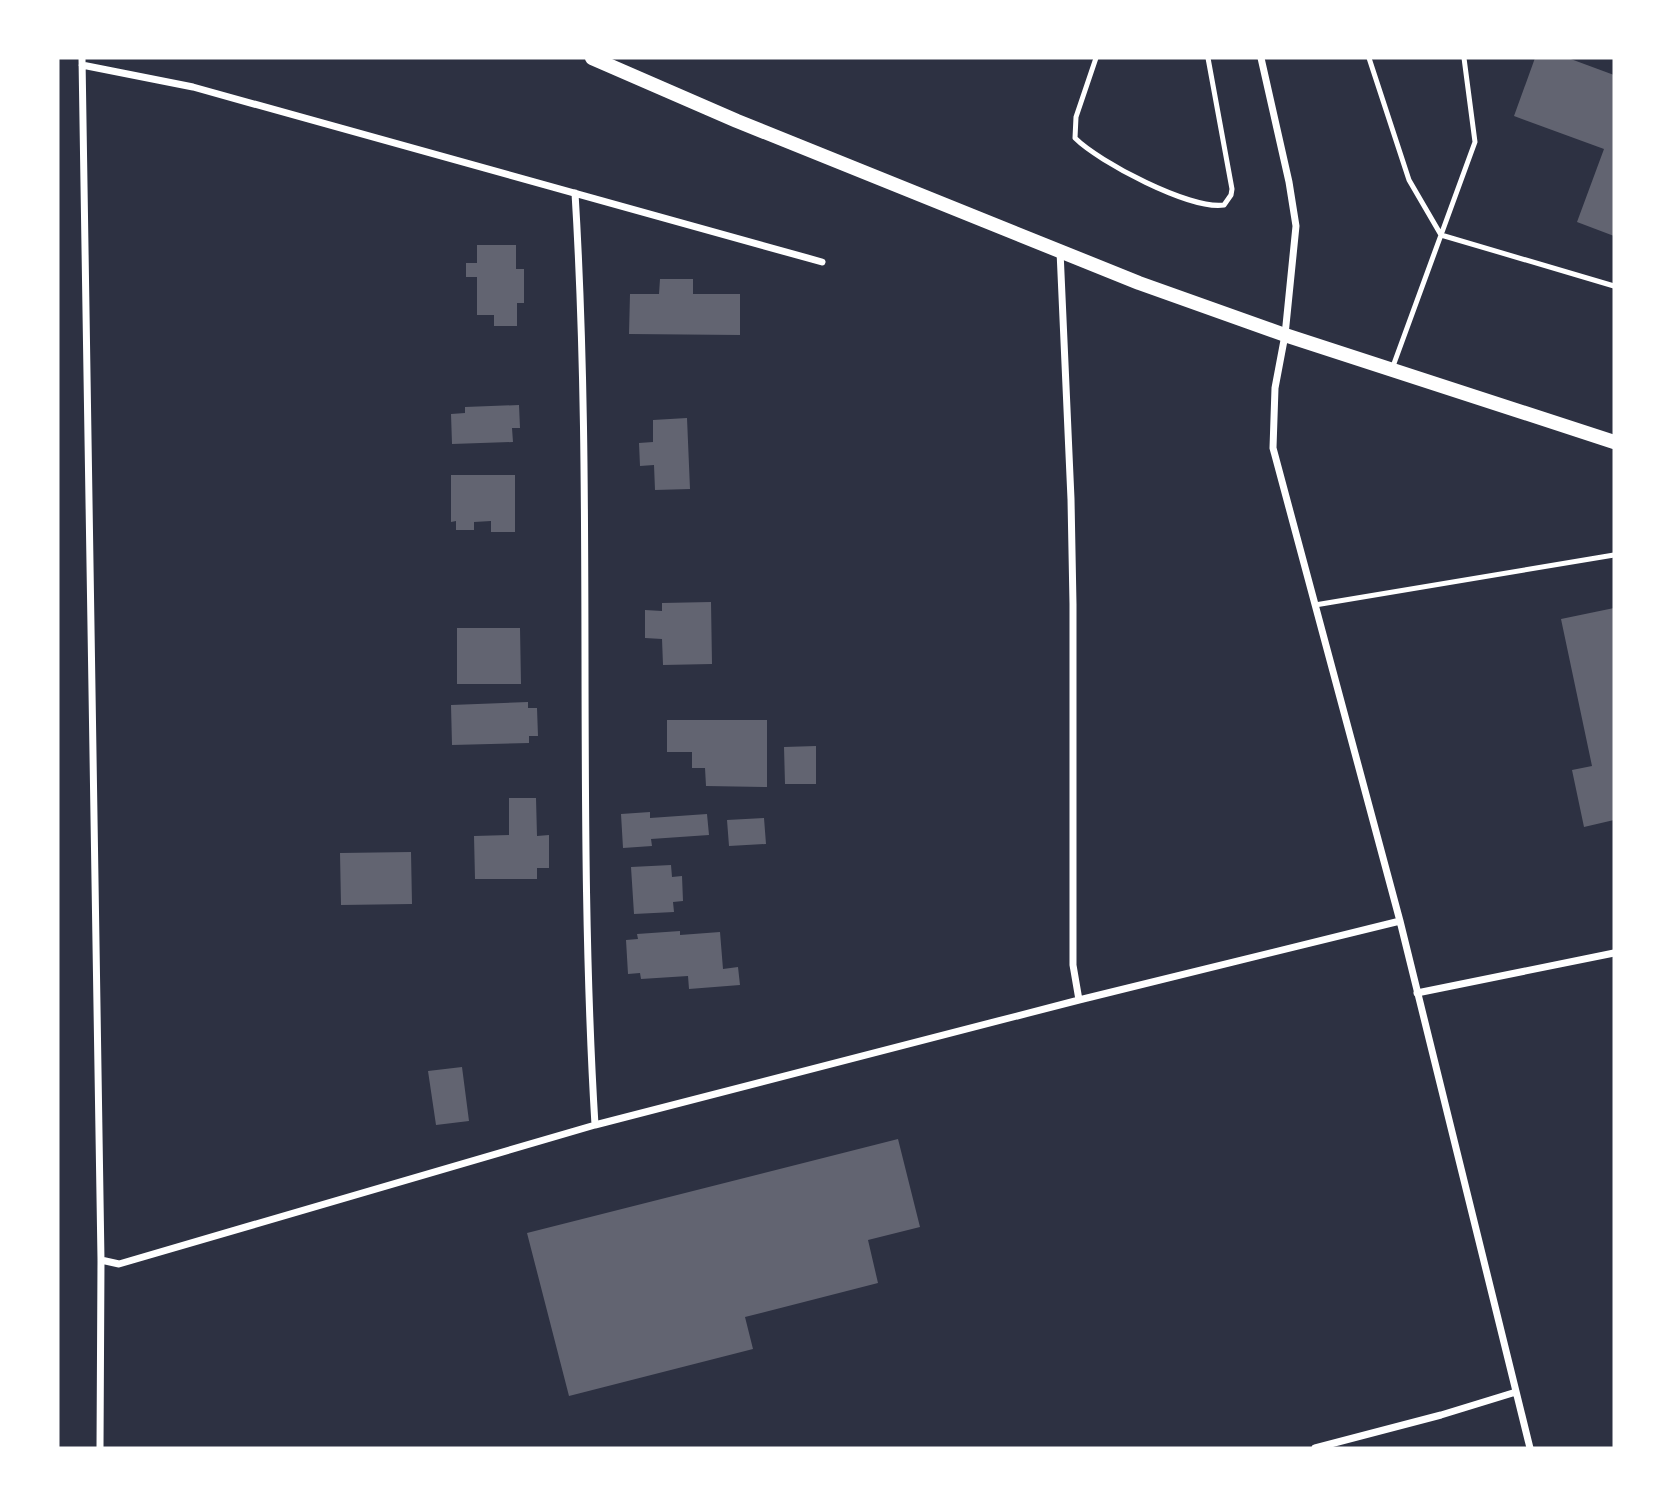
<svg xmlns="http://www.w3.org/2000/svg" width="1672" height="1506" font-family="'Sofia Sans Condensed',sans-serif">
	<rect width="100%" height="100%" fill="#2d3142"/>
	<path fill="#626471" d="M 1535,58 L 1568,58 L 1614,75 L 1614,236 L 1577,222 L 1604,149 L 1514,116 Z
		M 477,245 L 516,245 L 516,269 L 524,269 L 524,303 L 517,303 L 517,326 L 494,326 L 494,315 L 477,315 L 477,277 L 466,277 L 466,263 L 477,263 Z
		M 660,279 L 693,279 L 693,294 L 740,294 L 740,335 L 629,334 L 630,294 L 659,294 Z
		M 519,405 L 520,428 L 512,428 L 513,442 L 452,444 L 451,414 L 465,413 L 465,407 Z
		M 687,418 L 690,489 L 655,490 L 654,465 L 640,466 L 639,443 L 653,442 L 653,420 Z
		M 451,475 L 515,475 L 515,532 L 491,532 L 491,521 L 474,522 L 474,530 L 456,530 L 456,521 L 451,522 Z
		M 711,602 L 712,664 L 663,665 L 662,639 L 645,638 L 645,610 L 662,611 L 662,603 Z
		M 1614,608 L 1614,820 L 1584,827 L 1572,770 L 1592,766 L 1561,619 Z
		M 457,628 L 520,628 L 521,684 L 457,684 Z
		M 528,702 L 528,708 L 537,708 L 538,736 L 529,736 L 529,743 L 452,745 L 451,705 Z
		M 667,720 L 767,720 L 767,787 L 706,786 L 705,768 L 692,768 L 692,752 L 667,752 Z
		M 816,746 L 816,784 L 785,784 L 784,747 Z
		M 509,798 L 536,798 L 537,836 L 549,835 L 549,868 L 537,868 L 537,879 L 475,879 L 474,836 L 509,835 Z
		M 650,812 L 650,818 L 707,814 L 709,835 L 651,839 L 652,846 L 623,848 L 621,814 Z
		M 764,818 L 766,844 L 729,846 L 727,820 Z
		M 411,852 L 412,904 L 341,905 L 340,853 Z
		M 671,865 L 672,877 L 682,876 L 683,901 L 673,902 L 674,912 L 634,914 L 631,867 Z
		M 680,931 L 680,935 L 720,932 L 723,969 L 738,967 L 740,985 L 689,989 L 688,976 L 641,979 L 640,973 L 628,974 L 626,940 L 638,939 L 637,934 Z
		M 462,1067 L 469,1121 L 436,1125 L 428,1071 Z
		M 898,1139 L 920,1227 L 868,1240 L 878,1283 L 745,1317 L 753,1349 L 569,1396 L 527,1233 Z"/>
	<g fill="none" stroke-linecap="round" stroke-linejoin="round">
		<path stroke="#fff" stroke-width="5" d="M 1096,58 L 1076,117 L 1075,138 C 1099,162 1190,210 1224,205 L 1231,195 L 1232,189 L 1208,58
			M 1369,58 L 1409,180 L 1441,235 L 1392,369
			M 1464,58 L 1475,142 L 1441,235 L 1614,286
			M 1315,605 L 1614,555"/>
		<path stroke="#fff" stroke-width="7" d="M 82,58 L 101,1260 L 100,1448
			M 1261,58 L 1289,182 L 1296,226 L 1285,335 L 1275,388 L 1273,448 L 1400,921 L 1530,1448
			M 82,65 L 193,87 L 822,262
			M 575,193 C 594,503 576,815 595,1125
			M 1060,251 L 1071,499 L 1073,604 L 1073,965 L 1079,1000
			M 1417,993 L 1614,953
			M 101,1260 L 119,1264 L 595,1125 L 1079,1000 L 1400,921
			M 1315,1448 L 1441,1415 L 1516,1392"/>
		<path stroke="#fff" stroke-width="14" d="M 592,58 L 737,121 L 1139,283 L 1285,335 L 1614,442"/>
	</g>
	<rect width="1672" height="1506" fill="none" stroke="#ffffff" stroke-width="119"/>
</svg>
